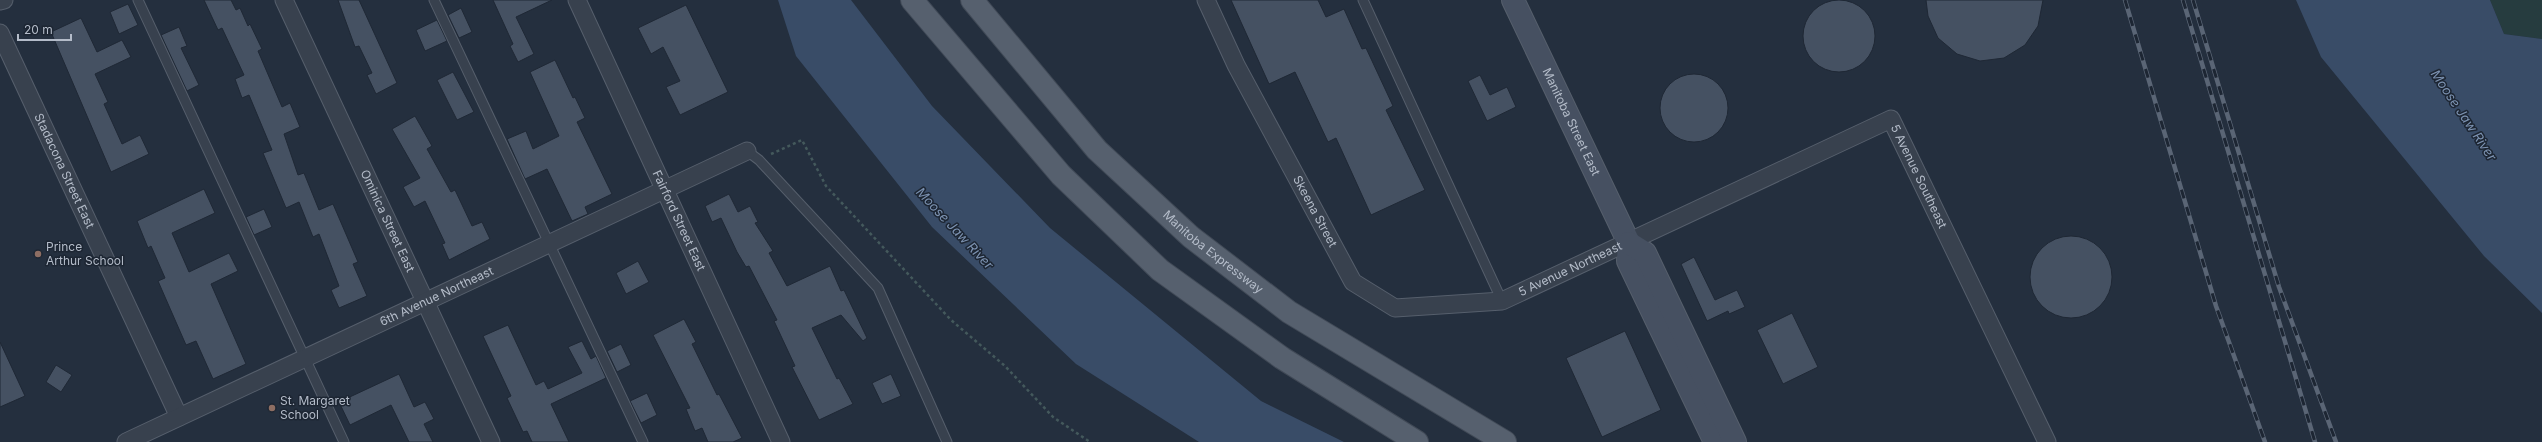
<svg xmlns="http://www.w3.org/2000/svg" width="2542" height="442" font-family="Inter,sans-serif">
	<rect width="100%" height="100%" fill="#242f3e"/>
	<path fill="#263c3f" d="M 2490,0 L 2542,0 L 2542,39 L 2504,34 Z"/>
	<path fill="#394c67" d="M 778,0 L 851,0 L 932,106 L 1050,228 L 1261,401 L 1344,442 L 1199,442 L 1076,364 L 932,227 L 796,56 Z
		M 2296,0 L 2490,0 L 2504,34 L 2542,39 L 2542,313 L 2484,256 L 2321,57 Z"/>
	<path fill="#455162" stroke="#1f2835" d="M 204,0 L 231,0 L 236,10 L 240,8 L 248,26 L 250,24 L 262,49 L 258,51 L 282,107 L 290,103 L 300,127 L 284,134 L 298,175 L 304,173 L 319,210 L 333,204 L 358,262 L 353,264 L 367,296 L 339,308 L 331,290 L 339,286 L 319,234 L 313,237 L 299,202 L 286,208 L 263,153 L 272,150 L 249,95 L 242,98 L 235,79 L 244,75 L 222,28 L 218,30 Z
		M 338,0 L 359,0 L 397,83 L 376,94 L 367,75 L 372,73 L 359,46 L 355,47 Z
		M 493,0 L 552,0 L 516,17 L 534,54 L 518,62 L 510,46 L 513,44 Z
		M 1231,0 L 1318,0 L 1326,17 L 1344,9 L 1362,49 L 1366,48 L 1393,106 L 1386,110 L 1425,190 L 1371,215 L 1336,138 L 1328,142 L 1295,72 L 1269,84 Z
		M 1926,0 L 2043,0 L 2038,26 L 2025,45 L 2004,58 L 1980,61 L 1957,54 L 1938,38 L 1928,16 Z
		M1803 36a36 36 0 1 1 72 0a36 36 0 1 1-72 0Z
		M 128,4 L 138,25 L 119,34 L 110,12 Z
		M 686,5 L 728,92 L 680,115 L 666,87 L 680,81 L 663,47 L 651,54 L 638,28 Z
		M 461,8 L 472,32 L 459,38 L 448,15 Z
		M 81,18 L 97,52 L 122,40 L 131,57 L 95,74 L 108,102 L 104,104 L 122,144 L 140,135 L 149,154 L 111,172 L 51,32 Z
		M 437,20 L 447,41 L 425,51 L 416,30 Z
		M 179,27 L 187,46 L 181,48 L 199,85 L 187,91 L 161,35 Z
		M 555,60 L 573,98 L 575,97 L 585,118 L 577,122 L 612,194 L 585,207 L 588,214 L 572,221 L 547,169 L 525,179 L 507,139 L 526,131 L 533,149 L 559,136 L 530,72 Z
		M 453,72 L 474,112 L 457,120 L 437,80 Z
		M1660 108a34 34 0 1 1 68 0a34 34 0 1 1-68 0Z
		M 1480,75 L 1490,95 L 1507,87 L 1516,107 L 1487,121 L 1468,81 Z
		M 415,116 L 432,146 L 427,149 L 451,192 L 455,190 L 472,226 L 482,222 L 490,239 L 449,260 L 442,244 L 445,243 L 425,201 L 414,207 L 403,187 L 420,178 L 392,129 Z
		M 204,189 L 215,213 L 172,233 L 189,272 L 229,253 L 238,271 L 211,284 L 246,364 L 213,379 L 196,341 L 186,345 L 158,281 L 165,278 L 151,246 L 148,248 L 137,221 Z
		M 729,194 L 738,212 L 750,206 L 758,222 L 755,223 L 773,251 L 769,253 L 787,286 L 830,266 L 841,291 L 844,290 L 867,338 L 863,341 L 841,315 L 812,328 L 837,379 L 839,378 L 853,404 L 819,420 L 792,367 L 795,366 L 774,321 L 777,320 L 749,266 L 746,267 L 737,252 L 721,218 L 712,222 L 705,206 Z
		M 264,209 L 272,227 L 254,235 L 246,217 Z
		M2030 277a41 41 0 1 1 82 0a41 41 0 1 1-82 0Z
		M 1694,257 L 1715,300 L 1737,290 L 1745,307 L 1729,314 L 1728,311 L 1707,321 L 1681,264 Z
		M 638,261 L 649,282 L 626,294 L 616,273 Z
		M 1792,313 L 1818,367 L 1783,384 L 1757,330 Z
		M 684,319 L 696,342 L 692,344 L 717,395 L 719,394 L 742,438 L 733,442 L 708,442 L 702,428 L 695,431 L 686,409 L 690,408 L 653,335 Z
		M 508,325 L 536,385 L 544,381 L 548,389 L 582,373 L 568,347 L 582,341 L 591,359 L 596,356 L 606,378 L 551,404 L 569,442 L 532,442 L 527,431 L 523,432 L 507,398 L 511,396 L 483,336 Z
		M 1625,331 L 1661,410 L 1602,437 L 1566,358 Z
		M 0,342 L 25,396 L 0,407 Z
		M 621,344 L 631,365 L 617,372 L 607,351 Z
		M 56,365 L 72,375 L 61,392 L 46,382 Z
		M 399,374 L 414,407 L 425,402 L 434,419 L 424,424 L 433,442 L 409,442 L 391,405 L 350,425 L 339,402 Z
		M 891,374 L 901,396 L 882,404 L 872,383 Z
		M 647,393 L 657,415 L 641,423 L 630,401 Z"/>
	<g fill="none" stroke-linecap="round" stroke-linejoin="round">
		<g stroke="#565f6c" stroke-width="11">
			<path id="lane" d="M 138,0 L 344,442
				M 434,0 L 643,442
				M 1363,0 L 1502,301
				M 747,151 L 759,160 L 878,288 L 947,442"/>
		</g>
		<g stroke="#565f6c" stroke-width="19">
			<g id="street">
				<path id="s1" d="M 284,0 L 491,442"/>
				<path id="s2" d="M 577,0 L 781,442"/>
				<path id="s3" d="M 1206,0 L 1236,65 L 1353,282 L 1395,308 L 1502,301 L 1891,119 L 2047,442"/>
				<path d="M 0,1 L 4,0"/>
				<path id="s4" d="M 0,33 L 179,417"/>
				<path id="s5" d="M 126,442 L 747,151"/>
			</g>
		</g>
		<g stroke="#565f6c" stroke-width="24">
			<g id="secondary">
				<path id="s6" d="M 1513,0 L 1629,243 L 1628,261 L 1715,442"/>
				<path d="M 1629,243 L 1645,253 L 1735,442"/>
			</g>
		</g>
		<g stroke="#414a57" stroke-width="24">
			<g id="primary">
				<path d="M 912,0 L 1061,175 L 1160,270 L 1282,358 L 1417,442"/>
				<path id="s7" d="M 972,0 L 1097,150 L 1191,237 L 1289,312 L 1505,442"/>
			</g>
		</g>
		<path stroke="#44595c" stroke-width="2.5" stroke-dasharray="3 3" stroke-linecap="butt" d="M 771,154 L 802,140 L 826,186 L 951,320 L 1005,366 L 1053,417 L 1090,442"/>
		<use href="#lane" stroke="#38414e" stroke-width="9"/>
		<use href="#street" stroke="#38414e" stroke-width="17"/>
		<use href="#secondary" stroke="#465061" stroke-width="22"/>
		<use href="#primary" stroke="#56606e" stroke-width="22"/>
		<g stroke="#5a6575" stroke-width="4.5">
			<path id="rail" d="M 2125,0 L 2216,306 L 2265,442
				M 2183,0 L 2315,442
				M 2193,0 L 2279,287 L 2336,442"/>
		</g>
		<use href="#rail" stroke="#1d2633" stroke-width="3" stroke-dasharray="9" stroke-linecap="butt"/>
	</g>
	<g fill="#8d6e63" stroke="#1d2633" stroke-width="1.5">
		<circle cx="38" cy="254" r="4"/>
		<circle cx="272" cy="408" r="4"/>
	</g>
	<g text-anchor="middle" stroke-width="3" stroke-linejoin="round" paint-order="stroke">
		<g font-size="12" fill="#b4bcc9" stroke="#1d2633">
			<text dy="4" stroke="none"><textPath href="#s6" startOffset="135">Manitoba Street East</textPath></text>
			<text dy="4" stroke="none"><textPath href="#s4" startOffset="152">Stadacona Street East</textPath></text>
			<text dy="4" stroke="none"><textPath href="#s3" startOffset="968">5 Avenue Southeast</textPath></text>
			<text dy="4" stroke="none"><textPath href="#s3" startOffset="238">Skeena Street</textPath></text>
			<text dy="4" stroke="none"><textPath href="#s1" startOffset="244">Ominica Street East</textPath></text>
			<text dy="4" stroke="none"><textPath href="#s2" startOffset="243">Fairford Street East</textPath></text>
			<text dy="4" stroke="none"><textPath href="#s7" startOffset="350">Manitoba Expressway</textPath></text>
			<text dy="4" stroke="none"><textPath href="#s3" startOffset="550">5 Avenue Northeast</textPath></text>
			<text dy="4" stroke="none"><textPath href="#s5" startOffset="343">6th Avenue Northeast</textPath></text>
		</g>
		<g font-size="12" fill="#b4bcc9" stroke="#1d2633" text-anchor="start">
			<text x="46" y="251">Prince<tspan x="46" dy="14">Arthur School</tspan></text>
			<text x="280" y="405">St. Margaret<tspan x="280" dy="14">School</tspan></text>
		</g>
		<g font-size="13" font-style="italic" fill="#7c92b1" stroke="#1d2633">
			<text transform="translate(2464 115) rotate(56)" y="5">Moose Jaw River</text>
			<text transform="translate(955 228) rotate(47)" y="5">Moose Jaw River</text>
		</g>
	</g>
	<path d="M18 34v6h53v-6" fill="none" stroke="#b4bcc9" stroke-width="2"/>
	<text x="24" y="34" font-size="12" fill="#b4bcc9" stroke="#1d2633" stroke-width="3" paint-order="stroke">20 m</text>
</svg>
